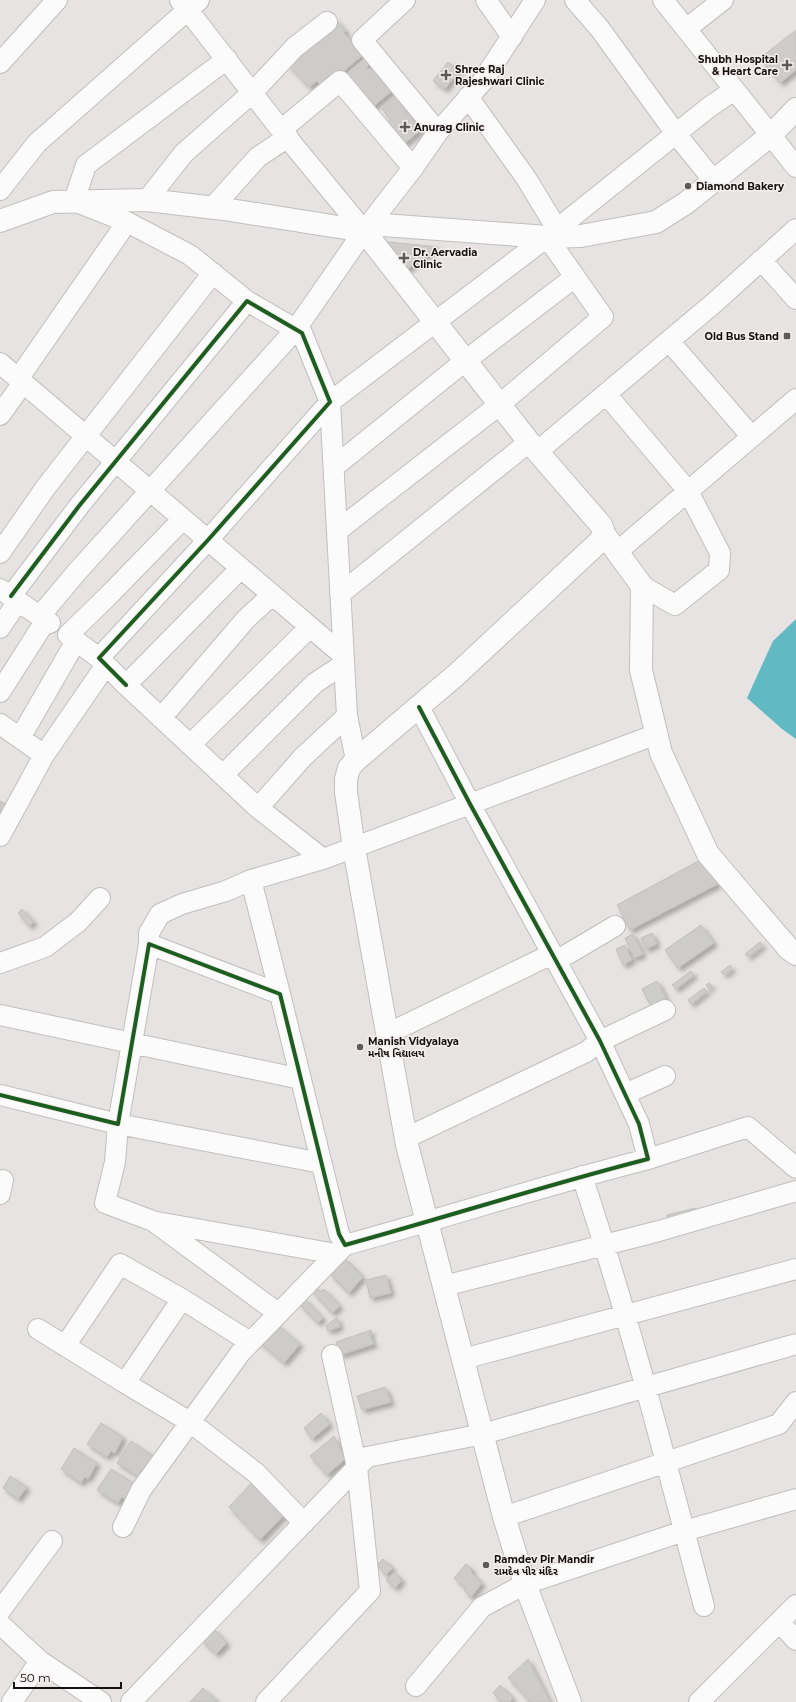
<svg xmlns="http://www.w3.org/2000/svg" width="796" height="1702" font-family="Montserrat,'Noto Sans Gujarati',sans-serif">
	<defs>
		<filter id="shadow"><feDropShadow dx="3.5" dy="3.5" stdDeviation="2" flood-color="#0004"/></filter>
	</defs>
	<rect width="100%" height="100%" fill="#e7e3e3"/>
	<path fill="#60b9c3" d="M 796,619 L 796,739 L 782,729 L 747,698 L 773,641 Z"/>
	<path fill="#cecbcb" stroke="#c3bfbf" filter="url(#shadow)" d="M 335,19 L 346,31 L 344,33 L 364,54 L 323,89 L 317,81 L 309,87 L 287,64 Z
		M 796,30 L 796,70 L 780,83 L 760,58 Z
		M 366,57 L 369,64 L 366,69 L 372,69 L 380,72 L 392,91 L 369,110 L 341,78 Z
		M 448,62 L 459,71 L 445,89 L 433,81 Z
		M 394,98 L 421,130 L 399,148 L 382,127 L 391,120 L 382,109 Z
		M 378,241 L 438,247 L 402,273 Z
		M 0,801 L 7,805 L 0,819 Z
		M 704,858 L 718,884 L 630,930 L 617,905 Z
		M 22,909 L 34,922 L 29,926 L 18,913 Z
		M 701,925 L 714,943 L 678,968 L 665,950 Z
		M 652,933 L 657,944 L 646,949 L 641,938 Z
		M 633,934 L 643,954 L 634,958 L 625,938 Z
		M 760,942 L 763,945 L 748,957 L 745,954 Z
		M 625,945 L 632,960 L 623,965 L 616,949 Z
		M 730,965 L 732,969 L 724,975 L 721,972 Z
		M 691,971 L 694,975 L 676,989 L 672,985 Z
		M 657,981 L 666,998 L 651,1006 L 642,989 Z
		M 709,983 L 712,986 L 709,989 L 706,985 Z
		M 704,988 L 707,991 L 691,1004 L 688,1000 Z
		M 696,1208 L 698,1218 L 669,1225 L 667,1215 Z
		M 344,1258 L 363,1277 L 349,1293 L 331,1275 L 332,1274 L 330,1272 Z
		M 386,1275 L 391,1293 L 370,1298 L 366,1280 Z
		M 314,1286 L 320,1292 L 324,1289 L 340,1306 L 332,1313 L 311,1290 Z
		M 305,1299 L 323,1318 L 318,1323 L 299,1304 Z
		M 337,1317 L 340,1327 L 328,1331 L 326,1326 Z
		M 274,1322 L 300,1344 L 284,1363 L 258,1341 Z
		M 371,1330 L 372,1333 L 369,1334 L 374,1344 L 340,1355 L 336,1342 Z
		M 385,1387 L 391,1402 L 362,1410 L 357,1396 Z
		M 321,1413 L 330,1424 L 312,1439 L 304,1428 Z
		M 101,1423 L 123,1437 L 115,1453 L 111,1451 L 107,1457 L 87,1444 Z
		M 334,1436 L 345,1459 L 327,1475 L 310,1456 Z
		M 131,1441 L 153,1456 L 145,1472 L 141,1470 L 138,1476 L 117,1463 Z
		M 74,1448 L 97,1463 L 88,1479 L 85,1477 L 81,1483 L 61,1469 Z
		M 111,1469 L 133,1483 L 125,1499 L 122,1497 L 118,1503 L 97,1490 Z
		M 10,1476 L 27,1487 L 18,1499 L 3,1488 Z
		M 256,1478 L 288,1511 L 260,1540 L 229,1507 Z
		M 383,1559 L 393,1568 L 386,1575 L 377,1565 Z
		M 466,1564 L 472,1569 L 471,1572 L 482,1583 L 471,1597 L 464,1590 L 466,1588 L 454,1578 Z
		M 394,1572 L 402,1580 L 395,1588 L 386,1580 Z
		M 214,1629 L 227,1643 L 216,1654 L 202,1641 Z
		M 528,1659 L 550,1702 L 531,1702 L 508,1678 Z
		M 500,1685 L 513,1698 L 510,1702 L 502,1702 L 493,1693 Z
		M 203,1688 L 218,1702 L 190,1702 Z"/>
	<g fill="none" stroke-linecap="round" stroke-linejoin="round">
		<g stroke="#c1bebe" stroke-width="22">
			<path id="minor" d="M 180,0 L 281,130 L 364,231
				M 405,0 L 362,40 L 438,132
				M 486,0 L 512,37
				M 575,0 L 600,29 L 676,134 L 714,181
				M 663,0 L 796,167
				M 686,29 L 723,0
				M 227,59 L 86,165 L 74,201 L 127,222 L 190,255 L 247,301
				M 0,63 L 57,0
				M 468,97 L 526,178 L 557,229
				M 281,130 L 340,81 L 413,168
				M 0,190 L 37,143 L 199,0
				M 147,200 L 184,153 L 253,92 L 295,47 L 327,22
				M 212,208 L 258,157 L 288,137
				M 761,260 L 796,299
				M 669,341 L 752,437
				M 0,363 L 343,655
				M 18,379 L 127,222
				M 606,394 L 688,491 L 720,553 L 719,570 L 675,605 L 642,586
				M 0,415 L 23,383
				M 538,451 L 714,303 L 796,229
				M 334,467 L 465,361 L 575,277
				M 337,531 L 499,405 L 603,317 L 547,237
				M 617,552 L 796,399
				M 0,553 L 46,487 L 213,273
				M 241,568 L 126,685 L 258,808 L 323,859 L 657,734
				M 0,589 L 50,623
				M 340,594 L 529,442
				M 11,596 L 79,506 L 247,301 L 302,333 L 330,402 L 208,540 L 99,658 L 126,685
				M 40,616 L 76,573 L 296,329 L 364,231 L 413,168 L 438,132 L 482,82 L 535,0
				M 0,628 L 18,601
				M 99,658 L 68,635 L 110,594 L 183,519
				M 0,692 L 46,620
				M 161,718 L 246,619 L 272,595
				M 0,724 L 44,755 L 106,665
				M 20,738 L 76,641
				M 190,745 L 310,627
				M 356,760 L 347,716 L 330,402 L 547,237 L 708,108 L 734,90
				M 223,775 L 315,683 L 344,664
				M 258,808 L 303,757 L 347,716
				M 0,836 L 44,755
				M 251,880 L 280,994
				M 149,944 L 149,933 L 160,914 L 182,904 L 226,891 L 251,880 L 323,859
				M 556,961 L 615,926
				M 0,963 L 45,947 L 78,922 L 100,898
				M 0,1015 L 301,1079
				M 387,1034 L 552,954
				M 625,1094 L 665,1076
				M 0,1095 L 118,1124 L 149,944 L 280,994 L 339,1234 L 345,1245 C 447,1217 546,1185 648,1159 L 639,1124 L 600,1041 L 470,804 L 419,707
				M 406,1138 L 586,1052 L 600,1041 L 665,1010
				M 648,1159 L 748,1127 L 796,1168
				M 582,1176 C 629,1317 666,1462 704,1606
				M 0,1194 L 3,1180
				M 157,1222 L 336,1254
				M 444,1286 L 659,1231 L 796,1191
				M 182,1299 L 125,1383 L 190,1422 L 256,1473 L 304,1523
				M 278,1313 L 153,1221 L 105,1203 L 115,1162 L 118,1124 L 321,1163
				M 38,1329 L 125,1383
				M 65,1346 L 120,1264 L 182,1299 L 250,1342
				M 463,1359 L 796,1269
				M 504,1517 L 779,1424 L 796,1402
				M 123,1527 L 141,1490 L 241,1352 L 345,1245
				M 0,1611 L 52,1541
				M 779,1622 L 796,1640
				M 0,1624 L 40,1661 L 101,1702
				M 416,1686 L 482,1607 L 525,1584 L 684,1531 L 796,1499
				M 12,1702 L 40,1661
				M 131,1702 L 367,1457 L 483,1434 L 796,1344
				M 266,1702 L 370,1591 L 357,1467 L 332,1355
				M 699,1702 L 796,1605"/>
		</g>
		<g stroke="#c1bebe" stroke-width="24">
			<path id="major" d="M 0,221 L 53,202 L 147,200 L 224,209 L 364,231 L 383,225 L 547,237 L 581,236 L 656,222 L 686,203 L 771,135 L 796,109
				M 364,231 L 529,442 L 601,525 C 605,532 604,536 599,542 L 456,675 L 356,760 L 349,768 L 346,779 L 346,792 L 354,848 L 407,1145 L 504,1517 L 525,1584 L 570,1702
				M 604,534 L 642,586 L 641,670 L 661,753 L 708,854 L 789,949 L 796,954"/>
		</g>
		<use href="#minor" stroke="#fbfbfb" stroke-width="20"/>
		<use href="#major" stroke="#fbfbfb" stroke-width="22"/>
		<g stroke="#f6eeee" stroke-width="6">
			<path id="cycleway" d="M 11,596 L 79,506 L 247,301 L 302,333 L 330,402 L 208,540 L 99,658 L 126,685
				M 0,1095 L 118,1124 L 149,944 L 280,994 L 339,1234 L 345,1245 C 447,1217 546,1185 648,1159 L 639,1124 L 600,1041 L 470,804 L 419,707"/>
		</g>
		<use href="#cycleway" stroke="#1b5e20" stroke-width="4"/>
	</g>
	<g fill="#5d5a5a" stroke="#f6eeee" stroke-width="1.5">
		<path d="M785 59h4v4h4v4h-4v4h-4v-4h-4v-4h4z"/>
		<path d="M444 69h4v4h4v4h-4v4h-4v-4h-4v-4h4z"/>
		<path d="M403 121h4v4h4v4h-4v4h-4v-4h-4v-4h4z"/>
		<circle cx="688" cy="186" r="4"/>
		<path d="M402 252h4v4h4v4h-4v4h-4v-4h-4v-4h4z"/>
		<rect x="783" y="332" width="8" height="8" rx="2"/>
		<circle cx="360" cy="1047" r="4"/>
		<circle cx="486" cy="1565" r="4"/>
	</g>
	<g text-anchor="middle" stroke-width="3" stroke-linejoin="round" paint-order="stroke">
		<g font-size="10" font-weight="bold" fill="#121010" stroke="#f6eeee" text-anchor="start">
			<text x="778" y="63" text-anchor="end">Shubh Hospital<tspan x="778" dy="12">&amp; Heart Care</tspan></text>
			<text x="455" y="73">Shree Raj<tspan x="455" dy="12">Rajeshwari Clinic</tspan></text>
			<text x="414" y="131">Anurag Clinic</text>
			<text x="696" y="190">Diamond Bakery</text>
			<text x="413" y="256">Dr. Aervadia<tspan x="413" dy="12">Clinic</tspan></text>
			<text x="779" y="340" text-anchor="end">Old Bus Stand</text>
			<text x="368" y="1045">Manish Vidyalaya<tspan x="368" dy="12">મનીષ વિદ્યાલય</tspan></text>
			<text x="494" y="1563">Ramdev Pir Mandir<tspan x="494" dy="12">રામદેવ પીર મંદિર</tspan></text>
		</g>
	</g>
	<path d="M14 1682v6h107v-6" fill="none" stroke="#121010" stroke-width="2"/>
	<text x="20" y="1682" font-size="12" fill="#121010" stroke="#f6eeee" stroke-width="3" paint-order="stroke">50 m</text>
</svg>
